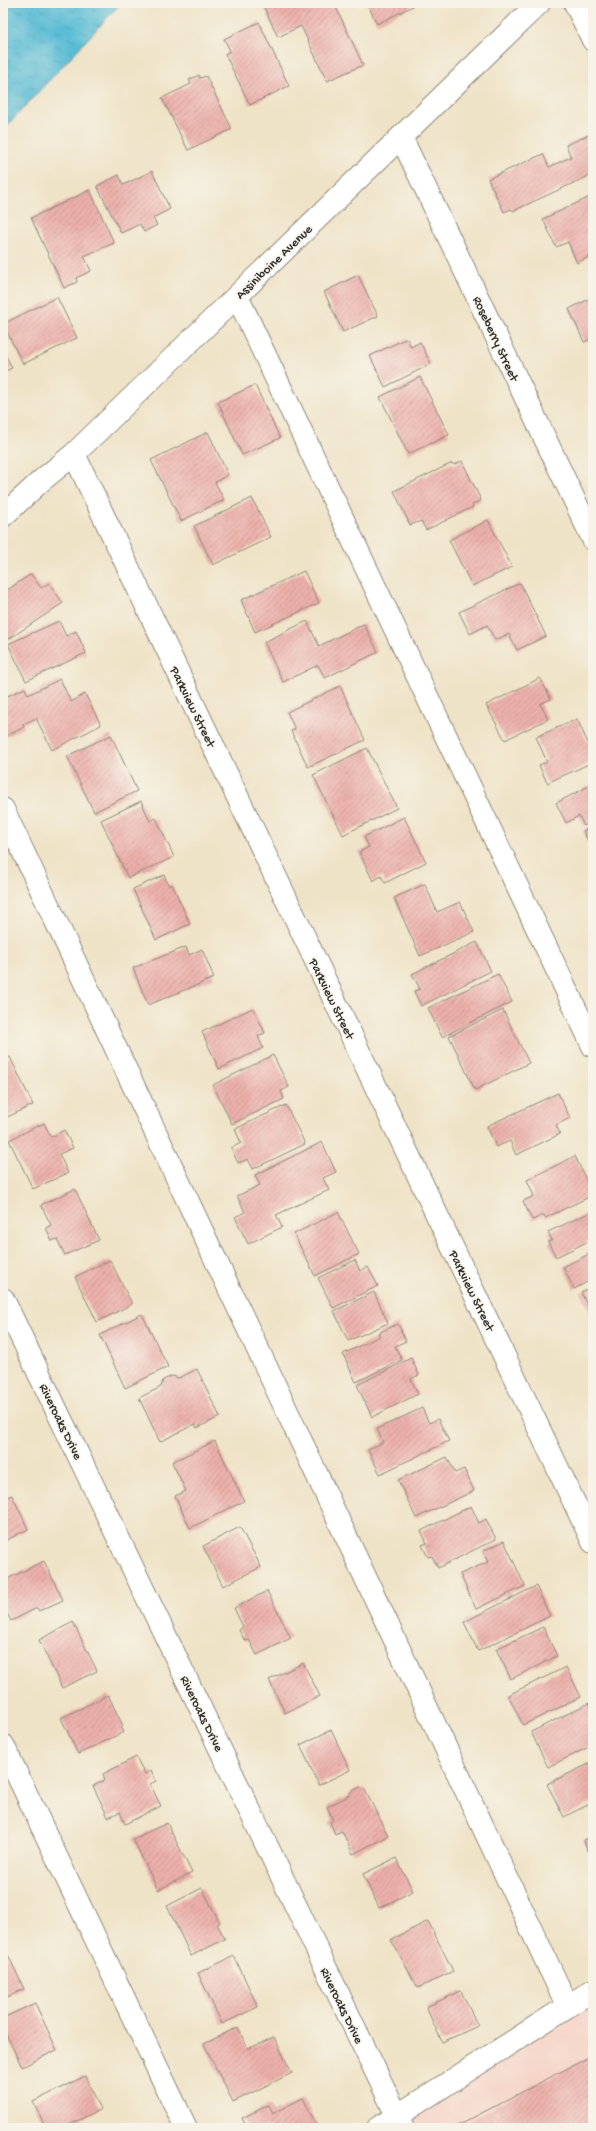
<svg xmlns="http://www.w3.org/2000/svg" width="596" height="2131" font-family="'Gochi Hand',sans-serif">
	<defs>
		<pattern id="water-ripples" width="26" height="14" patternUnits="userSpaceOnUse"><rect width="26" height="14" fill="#56bbd4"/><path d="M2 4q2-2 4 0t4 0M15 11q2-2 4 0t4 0" fill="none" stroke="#4798ac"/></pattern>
		<pattern id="building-hatch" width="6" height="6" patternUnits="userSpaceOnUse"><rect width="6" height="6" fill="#edb0ab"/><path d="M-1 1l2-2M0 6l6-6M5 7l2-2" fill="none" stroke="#c08f8b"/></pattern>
	</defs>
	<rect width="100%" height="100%" fill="#f7f3e8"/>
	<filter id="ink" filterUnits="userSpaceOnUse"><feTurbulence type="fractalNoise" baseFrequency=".025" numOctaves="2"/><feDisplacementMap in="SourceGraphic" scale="8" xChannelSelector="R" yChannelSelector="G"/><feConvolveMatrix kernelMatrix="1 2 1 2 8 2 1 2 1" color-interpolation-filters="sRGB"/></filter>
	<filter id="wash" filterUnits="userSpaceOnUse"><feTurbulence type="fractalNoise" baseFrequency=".012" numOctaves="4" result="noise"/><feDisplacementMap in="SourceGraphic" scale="16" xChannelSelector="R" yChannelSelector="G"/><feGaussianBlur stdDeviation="0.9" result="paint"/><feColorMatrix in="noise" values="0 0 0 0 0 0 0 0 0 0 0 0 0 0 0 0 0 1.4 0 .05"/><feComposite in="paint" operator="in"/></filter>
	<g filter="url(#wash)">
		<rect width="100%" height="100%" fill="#efe3c7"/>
		<path fill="#f6d1c5" d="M 593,1996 L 593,2128 L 405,2128 L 400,2117 Z"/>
		<path fill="url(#water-ripples)" stroke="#407380" d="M 3,3 L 121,3 L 3,130 Z"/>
		<g id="blocks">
			<path fill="url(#building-hatch)" d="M 262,3 L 334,3 L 363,65 L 327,81 L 301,26 L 278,37 Z
				M 367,3 L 411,3 L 413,6 L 377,24 Z
				M 259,22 L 289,86 L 250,105 L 225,54 L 230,51 L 224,39 Z
				M 199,75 L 200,78 L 206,76 L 232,129 L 188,150 L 162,98 L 191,84 L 189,80 Z
				M 593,133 L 593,174 L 513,211 L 511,209 L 504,212 L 488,179 L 543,154 L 549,167 L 571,157 L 566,145 Z
				M 152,171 L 170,209 L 153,218 L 157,225 L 144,232 L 140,224 L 121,233 L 97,186 L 119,175 L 123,185 Z
				M 90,190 L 114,243 L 84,256 L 91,271 L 76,278 L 77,282 L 64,288 L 31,218 Z
				M 592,196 L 593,255 L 577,263 L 568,242 L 556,247 L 543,219 Z
				M 358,275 L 378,316 L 343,332 L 324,292 Z
				M 57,297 L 77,338 L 23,364 L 3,324 Z
				M 593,297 L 593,338 L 584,342 L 569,309 Z
				M 407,338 L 411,347 L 420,342 L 431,364 L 385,387 L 370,356 Z
				M 3,350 L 12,368 L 3,372 Z
				M 420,377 L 449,435 L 408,454 L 380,397 Z
				M 255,385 L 280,438 L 242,455 L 218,402 Z
				M 208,432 L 228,475 L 215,482 L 224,500 L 181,521 L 151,460 Z
				M 462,461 L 481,500 L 472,505 L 473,507 L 426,530 L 421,521 L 410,525 L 394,491 L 452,463 L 454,465 Z
				M 252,498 L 271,537 L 213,565 L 194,526 Z
				M 488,520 L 512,567 L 472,586 L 449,540 Z
				M 304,571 L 319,603 L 255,632 L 241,600 Z
				M 31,574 L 41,588 L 49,583 L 63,603 L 6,641 L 3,637 L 3,593 Z
				M 520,583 L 546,636 L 517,650 L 509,634 L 495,640 L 487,625 L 470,634 L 459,612 Z
				M 59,621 L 66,636 L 76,631 L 86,653 L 26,681 L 8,644 Z
				M 307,621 L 319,646 L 364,624 L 378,652 L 325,678 L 318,665 L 283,682 L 264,642 Z
				M 540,678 L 551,699 L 540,704 L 548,719 L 505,740 L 486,705 Z
				M 60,679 L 71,702 L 85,694 L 101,725 L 52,750 L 36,718 L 23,724 L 24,727 L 3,738 L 3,698 L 25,688 L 28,695 Z
				M 340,686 L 365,740 L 308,767 L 291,731 L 295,729 L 287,712 Z
				M 577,719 L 593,754 L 593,762 L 547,783 L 539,765 L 547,762 L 536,737 Z
				M 111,735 L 137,791 L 94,812 L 67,756 Z
				M 367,748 L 397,808 L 343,835 L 313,775 Z
				M 593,784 L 593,821 L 584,826 L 579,816 L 566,823 L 556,803 Z
				M 141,801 L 150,821 L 156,818 L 174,857 L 128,878 L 101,820 Z
				M 404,817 L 426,862 L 385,883 L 381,876 L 373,881 L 359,852 L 369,847 L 364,837 Z
				M 593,826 L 593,851 L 583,831 Z
				M 164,875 L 169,886 L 172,884 L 190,924 L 156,940 L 133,889 Z
				M 425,884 L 437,912 L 460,902 L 474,932 L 420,956 L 394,898 Z
				M 477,942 L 491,971 L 421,1006 L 414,991 L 420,989 L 412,974 Z
				M 186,947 L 189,955 L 202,949 L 214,978 L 148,1005 L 133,968 Z
				M 498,974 L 512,1002 L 442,1037 L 428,1008 Z
				M 253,1008 L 265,1033 L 258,1036 L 263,1048 L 219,1069 L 202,1032 Z
				M 503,1010 L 529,1063 L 475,1090 L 449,1036 Z
				M 273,1055 L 289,1087 L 281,1091 L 284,1099 L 232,1124 L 213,1085 Z
				M 10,1057 L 33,1105 L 3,1119 L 3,1060 Z
				M 558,1093 L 570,1118 L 556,1125 L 560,1134 L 516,1155 L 510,1141 L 496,1147 L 487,1126 Z
				M 286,1105 L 305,1144 L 253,1169 L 248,1159 L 238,1163 L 231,1148 L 241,1143 L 235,1129 Z
				M 44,1123 L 51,1137 L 64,1130 L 73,1148 L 59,1154 L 68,1173 L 33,1189 L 9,1140 Z
				M 322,1142 L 336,1172 L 323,1178 L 329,1190 L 276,1215 L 282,1227 L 248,1244 L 235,1217 L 245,1212 L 237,1196 L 260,1185 L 255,1175 Z
				M 575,1156 L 593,1195 L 545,1218 L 544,1215 L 532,1220 L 523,1201 L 534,1196 L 527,1180 Z
				M 75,1189 L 99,1240 L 65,1255 L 57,1239 L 52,1241 L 46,1228 L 51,1225 L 41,1205 Z
				M 593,1211 L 593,1239 L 556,1257 L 548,1242 L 552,1240 L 548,1232 Z
				M 338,1212 L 359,1254 L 315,1276 L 294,1234 Z
				M 593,1252 L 593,1279 L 574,1289 L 563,1267 Z
				M 110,1260 L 132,1304 L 97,1322 L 75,1277 Z
				M 355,1260 L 360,1271 L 368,1267 L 378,1286 L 333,1308 L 318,1278 Z
				M 593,1286 L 593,1318 L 581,1292 Z
				M 374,1292 L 388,1323 L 348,1341 L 334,1311 Z
				M 142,1314 L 168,1367 L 125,1388 L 100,1335 Z
				M 398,1324 L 406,1341 L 395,1346 L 402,1360 L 356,1382 L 343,1354 L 380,1336 L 378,1333 Z
				M 411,1358 L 419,1375 L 411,1379 L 418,1394 L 372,1417 L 357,1385 Z
				M 197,1369 L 220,1417 L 197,1428 L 195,1424 L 160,1442 L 139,1398 L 161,1387 L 163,1380 L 172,1376 L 179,1378 Z
				M 422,1408 L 429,1423 L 438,1419 L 449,1441 L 380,1474 L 368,1450 L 383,1442 L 377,1429 Z
				M 215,1441 L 244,1501 L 190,1528 L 175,1496 L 186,1491 L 172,1462 Z
				M 447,1457 L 455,1473 L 464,1469 L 474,1491 L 416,1518 L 398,1480 Z
				M 12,1495 L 28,1529 L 3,1542 L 3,1499 Z
				M 471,1506 L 479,1523 L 486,1519 L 496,1539 L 438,1568 L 432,1556 L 428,1557 L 422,1545 L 427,1543 L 421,1531 Z
				M 240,1527 L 261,1567 L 223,1586 L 203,1546 Z
				M 504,1541 L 525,1586 L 476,1609 L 460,1574 L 488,1562 L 483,1551 Z
				M 44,1561 L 63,1600 L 39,1611 L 37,1608 L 11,1621 L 3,1605 L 3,1581 Z
				M 536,1586 L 550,1616 L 478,1651 L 464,1622 Z
				M 267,1591 L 291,1638 L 257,1655 L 249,1640 L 245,1641 L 239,1630 L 243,1627 L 234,1608 Z
				M 73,1622 L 97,1671 L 62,1688 L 39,1640 Z
				M 543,1627 L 557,1656 L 511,1679 L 496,1649 Z
				M 303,1663 L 320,1696 L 285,1713 L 269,1680 Z
				M 566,1667 L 581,1697 L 523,1725 L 508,1695 Z
				M 108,1695 L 123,1726 L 121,1727 L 124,1732 L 78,1754 L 61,1718 Z
				M 589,1703 L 593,1712 L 593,1745 L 548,1767 L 531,1732 Z
				M 331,1730 L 350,1770 L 319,1785 L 300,1745 Z
				M 136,1757 L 145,1774 L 151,1770 L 156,1781 L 150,1784 L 161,1806 L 125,1824 L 120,1812 L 108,1817 L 93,1786 L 105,1780 L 103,1774 Z
				M 593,1762 L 593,1802 L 564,1817 L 547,1784 Z
				M 360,1787 L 362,1789 L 364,1788 L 388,1836 L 353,1854 L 342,1831 L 335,1834 L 330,1822 L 333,1820 L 327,1807 L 350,1795 L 349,1793 Z
				M 167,1823 L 192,1873 L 158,1890 L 133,1839 Z
				M 593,1836 L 593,1860 L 583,1840 Z
				M 396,1858 L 413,1891 L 379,1908 L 363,1874 Z
				M 202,1888 L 220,1923 L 217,1924 L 225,1939 L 191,1956 L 167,1906 Z
				M 428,1921 L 453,1971 L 418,1988 L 391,1940 Z
				M 3,1944 L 24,1989 L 3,1999 Z
				M 234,1956 L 258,2007 L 222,2024 L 198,1973 Z
				M 461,1991 L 478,2026 L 442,2042 L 426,2007 Z
				M 35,2003 L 57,2050 L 22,2067 L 3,2028 L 3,2018 Z
				M 238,2027 L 248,2049 L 274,2037 L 292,2073 L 233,2102 L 204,2044 Z
				M 593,2055 L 593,2128 L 453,2128 Z
				M 85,2076 L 101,2109 L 63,2128 L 46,2128 L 33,2102 Z
				M 303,2098 L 318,2128 L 247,2128 L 242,2118 L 269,2105 L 273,2113 Z"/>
		</g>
	</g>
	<g filter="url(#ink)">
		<use href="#blocks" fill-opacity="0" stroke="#8d8779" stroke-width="1"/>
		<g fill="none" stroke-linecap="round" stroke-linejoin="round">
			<g stroke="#8d8779" stroke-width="24">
				<path id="minor" d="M 575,3 L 593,40
					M 401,137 L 593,539
					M 237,296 L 593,1046
					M 74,454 L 593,1542
					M 3,516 L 41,481 L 74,454 L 539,3
					M 3,809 L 567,2005
					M 3,1299 L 403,2128
					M 3,1745 L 186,2128
					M 378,2128 L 593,1990"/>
			</g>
			<use href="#minor" stroke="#fff" stroke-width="22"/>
		</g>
	</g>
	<g text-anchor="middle" stroke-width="3" stroke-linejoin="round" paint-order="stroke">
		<g font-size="13" fill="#2b2b2b" stroke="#f7f3e8">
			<text transform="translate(273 261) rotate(-44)" y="5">Assiniboine Avenue</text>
			<text transform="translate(497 338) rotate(65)" y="5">Roseberry Street</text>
			<text transform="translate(194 706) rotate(64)" y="5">Parkview Street</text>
			<text transform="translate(333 998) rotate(64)" y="5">Parkview Street</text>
			<text transform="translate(473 1290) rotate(64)" y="5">Parkview Street</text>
			<text transform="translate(62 1421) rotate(64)" y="5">Riveroaks Drive</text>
			<text transform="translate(203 1713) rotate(64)" y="5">Riveroaks Drive</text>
			<text transform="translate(343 2005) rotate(64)" y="5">Riveroaks Drive</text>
		</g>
	</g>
	<rect width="596" height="2131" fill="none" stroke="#f7f3e8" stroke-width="16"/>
</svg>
